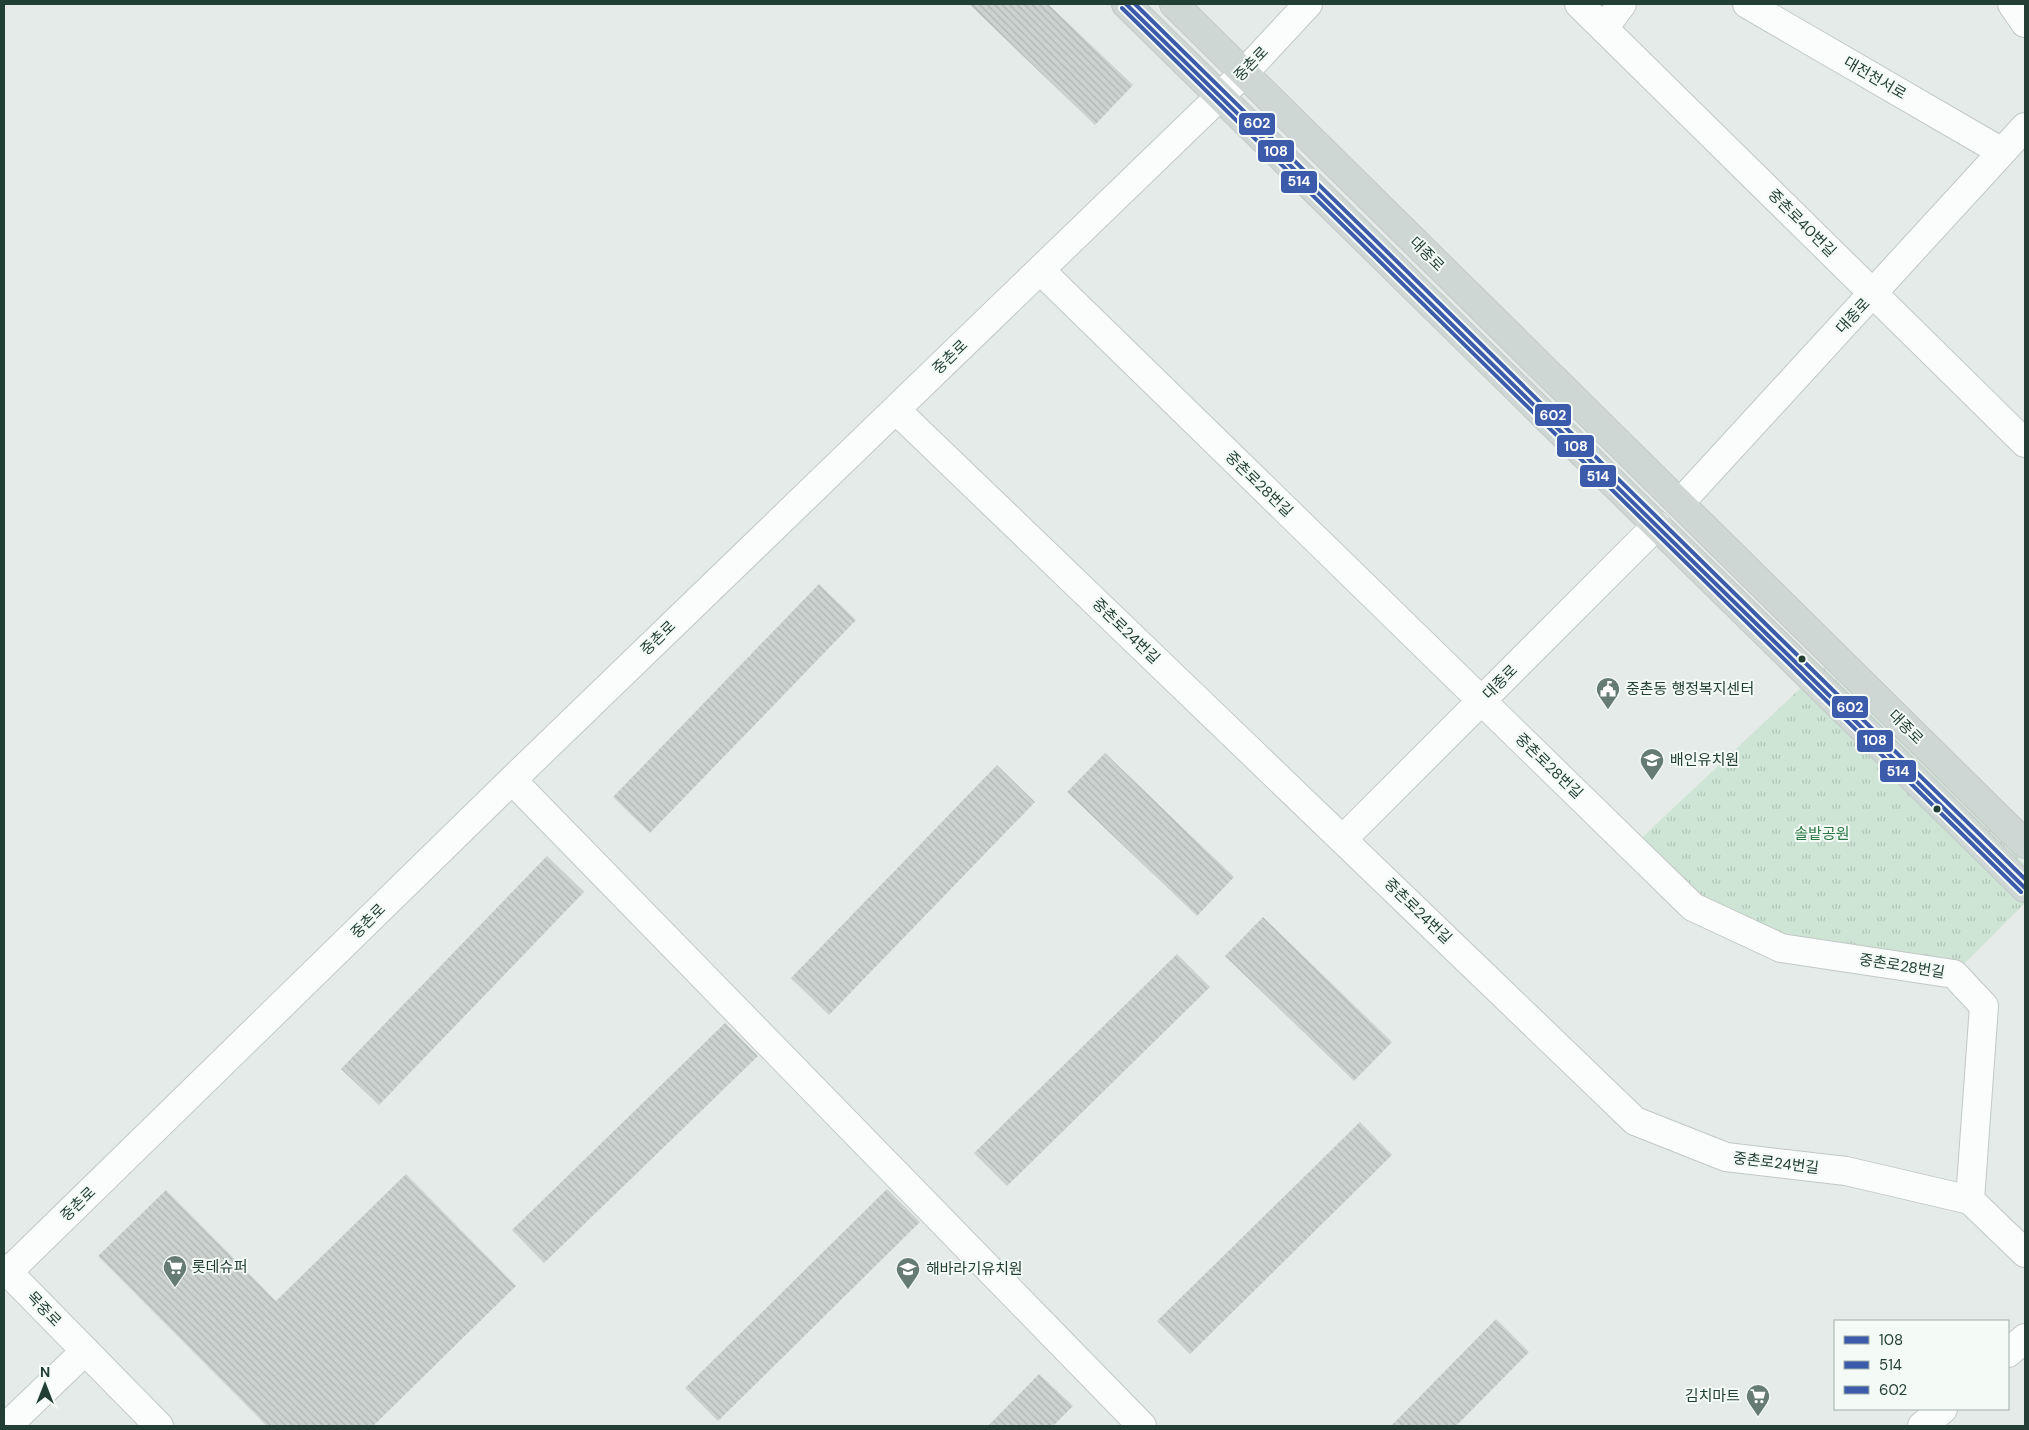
<svg xmlns="http://www.w3.org/2000/svg" width="2029" height="1430" font-family="'DM Sans','Noto Sans KR',sans-serif">
	<defs>
		<pattern id="park-tufts" width="24" height="20" patternUnits="userSpaceOnUse" patternTransform="scale(1.25)"><rect width="24" height="20" fill="#cee4d4"/><path d="M3 7l-1-3M5 7V3M7 7l1-3M15 17l-1-3M17 17v-4M19 17l1-3" fill="none" stroke="#b1c5b7"/></pattern>
		<pattern id="building-back-hatch" width="6" height="6" patternUnits="userSpaceOnUse" patternTransform="scale(1.25)"><rect width="6" height="6" fill="#ccd2cf"/><path d="M-1 5l2 2M0 0l6 6M5-1l2 2" fill="none" stroke="#afb5b2"/></pattern>
	</defs>
	<rect width="100%" height="100%" fill="#e5ebe8"/>
	<path fill="url(#park-tufts)" d="M 1823,667 L 2025,865 L 2025,903 L 1954,974 L 1781,948 L 1693,907 L 1632,847 Z"/>
	<path fill="url(#building-back-hatch)" d="M 969,4 L 1048,4 L 1133,85 L 1095,125 Z
		M 819,584 L 856,620 L 650,833 L 613,797 Z
		M 1105,753 L 1234,877 L 1197,916 L 1067,792 Z
		M 997,765 L 1035,802 L 829,1015 L 791,978 Z
		M 547,856 L 584,892 L 379,1105 L 341,1069 Z
		M 1263,917 L 1392,1042 L 1354,1081 L 1225,956 Z
		M 1177,954 L 1210,987 L 1007,1186 L 974,1153 Z
		M 725,1023 L 758,1056 L 544,1263 L 512,1230 Z
		M 1360,1122 L 1392,1155 L 1190,1354 L 1157,1321 Z
		M 406,1174 L 516,1286 L 373,1426 L 267,1426 L 98,1256 L 166,1190 L 276,1301 Z
		M 887,1189 L 920,1222 L 718,1421 L 685,1388 Z
		M 1496,1319 L 1529,1352 L 1456,1426 L 1391,1426 Z
		M 1039,1374 L 1073,1406 L 1053,1426 L 988,1426 Z"/>
	<g fill="none" stroke-linecap="round" stroke-linejoin="round">
		<g stroke="#c2c8c5" stroke-width="30">
			<path id="minor" d="M 1579,4 L 2025,443
				M 1747,4 L 2002,152
				M 2012,4 L 2025,23
				M 1604,28 L 1622,4
				M 1040,270 L 1693,907 L 1781,948 L 1954,974 L 1984,1006 L 1970,1200
				M 896,410 L 1635,1121 L 1726,1157 L 1846,1171 L 1970,1200 L 2025,1253
				M 1680,503 L 2025,127
				M 512,780 L 1142,1426
				M 1343,839 L 1657,525
				M 8,1272 L 512,780 L 1244,73 L 1308,4
				M 2008,1353 L 2025,1338
				M 7,1426 L 85,1351
				M 1922,1426 L 1943,1409"/>
		</g>
		<g stroke="#c2c8c5" stroke-width="30">
			<path id="tertiary" d="M 4,1268 L 159,1426"/>
		</g>
		<g stroke="#c1cac7" stroke-width="30">
			<path id="primary" d="M 1126,4 L 2025,888
				M 1174,4 L 2025,844"/>
		</g>
		<use href="#minor" stroke="#fbfcfc" stroke-width="28"/>
		<use href="#tertiary" stroke="#fbfcfc" stroke-width="28"/>
		<use href="#primary" stroke="#ced7d4" stroke-width="28"/>
		<g stroke="#f4faf6" stroke-width="8">
			<path id="bus-1" d="M 1126,4 L 2025,888"/>
		</g>
		<g stroke="#f4faf6" stroke-width="8">
			<path id="bus-2" d="M 1122,8 L 2021,892"/>
		</g>
		<g stroke="#f4faf6" stroke-width="8">
			<path id="bus-3" d="M 1135,4 L 2025,879"/>
		</g>
		<use href="#bus-1" stroke="#3d5bab" stroke-width="4"/>
		<use href="#bus-2" stroke="#3d5bab" stroke-width="4"/>
		<use href="#bus-3" stroke="#3d5bab" stroke-width="4"/>
	</g>
	<defs>
		<g id="civic-pin" transform="scale(1.25)"><path d="M0 17L-7.5 6A9.5 9.5 0 1 1 7.5 6Z" fill="#667b74" stroke="#f4faf6"/><path d="M-.6-6.5H3V-4.5H.6V-3L4-1V1h2V6H-6V1h2V-1L-.6-3ZM-1.2 2.5V6h2.4V2.5Z" fill="#fff"/></g>
		<g id="school-pin" transform="scale(1.25)"><path d="M0 17L-7.5 6A9.5 9.5 0 1 1 7.5 6Z" fill="#667b74" stroke="#f4faf6"/><path d="M0-5L7-2L0 1L-7-2ZM-4 1L0 2.5L4 1V4Q0 6-4 4Z" fill="#fff"/></g>
		<g id="supermarket-pin" transform="scale(1.25)"><path d="M0 17L-7.5 6A9.5 9.5 0 1 1 7.5 6Z" fill="#667b74" stroke="#f4faf6"/><path d="M-6-5.5h2.5l.6 2H6L4.5 2H-2.5L-4.4-4H-6ZM-1.5 3.2a1.3 1.3 0 1 0 .1 0ZM3 3.2a1.3 1.3 0 1 0 .1 0Z" fill="#fff"/></g>
	</defs>
	<g fill-rule="evenodd">
		<use href="#civic-pin" x="1608" y="689"/>
		<use href="#school-pin" x="1652" y="760"/>
		<use href="#supermarket-pin" x="175" y="1267"/>
		<use href="#school-pin" x="908" y="1269"/>
		<use href="#supermarket-pin" x="1758" y="1396"/>
	</g>
	<g fill="#223f36" stroke="#f4faf6" stroke-width="2">
		<circle cx="1802" cy="659" r="4.5"/>
		<circle cx="1937" cy="809" r="4.5"/>
	</g>
	<g text-anchor="middle" stroke-width="4" stroke-linejoin="round" paint-order="stroke">
		<g font-size="15" fill="#223f36" stroke="#f4faf6">
			<text transform="translate(1251 64) rotate(-46)" y="5">중촌로</text>
			<text transform="translate(1875 78) rotate(30)" y="5">대전천서로</text>
			<text transform="translate(1802 223) rotate(45)" y="5">중촌로40번길</text>
			<text transform="translate(1427 254) rotate(45)" y="5">대종로</text>
			<text transform="translate(1853 316) rotate(-47)" y="5">대종로</text>
			<text transform="translate(950 357) rotate(-44)" y="5">중촌로</text>
			<text transform="translate(1259 484) rotate(44)" y="5">중촌로28번길</text>
			<text transform="translate(1126 631) rotate(44)" y="5">중촌로24번길</text>
			<text transform="translate(658 638) rotate(-44)" y="5">중촌로</text>
			<text transform="translate(1500 682) rotate(-45)" y="5">대종로</text>
			<text transform="translate(1906 727) rotate(45)" y="5">대종로</text>
			<text transform="translate(1549 766) rotate(44)" y="5">중촌로28번길</text>
			<text transform="translate(1418 911) rotate(44)" y="5">중촌로24번길</text>
			<text transform="translate(368 921) rotate(-45)" y="5">중촌로</text>
			<text transform="translate(1902 966) rotate(9)" y="5">중촌로28번길</text>
			<text transform="translate(1776 1163) rotate(7)" y="5">중촌로24번길</text>
			<text transform="translate(78 1204) rotate(-44)" y="5">중촌로</text>
			<text transform="translate(44 1309) rotate(46)" y="5">목중로</text>
		</g>
		<g font-size="15" fill="#223f36" stroke="#f4faf6" text-anchor="start">
			<text x="1626" y="694">중촌동 행정복지센터</text>
			<text x="1670" y="765">배인유치원</text>
			<text x="192" y="1272">롯데슈퍼</text>
			<text x="926" y="1274">해바라기유치원</text>
			<text x="1740" y="1401" text-anchor="end">김치마트</text>
		</g>
		<g font-size="15" fill="#2b7844" stroke="#f4faf6">
			<text x="1822" y="839">솔밭공원</text>
		</g>
	</g>
	<g stroke="#f4faf6" stroke-width="2">
		<rect x="1238" y="112" width="38" height="24" rx="5" fill="#3d5bab"/>
		<rect x="1257" y="139" width="38" height="24" rx="5" fill="#3d5bab"/>
		<rect x="1280" y="170" width="38" height="24" rx="5" fill="#3d5bab"/>
		<rect x="1534" y="403" width="38" height="24" rx="5" fill="#3d5bab"/>
		<rect x="1556" y="434" width="39" height="24" rx="5" fill="#3d5bab"/>
		<rect x="1579" y="464" width="38" height="24" rx="5" fill="#3d5bab"/>
		<rect x="1831" y="695" width="38" height="24" rx="5" fill="#3d5bab"/>
		<rect x="1856" y="729" width="38" height="24" rx="5" fill="#3d5bab"/>
		<rect x="1879" y="759" width="38" height="24" rx="5" fill="#3d5bab"/>
	</g>
	<g font-size="14" text-anchor="middle" font-weight="bold" fill="#fff">
		<text x="1257" y="128">602</text>
		<text x="1276" y="156">108</text>
		<text x="1299" y="186">514</text>
		<text x="1553" y="420">602</text>
		<text x="1576" y="451">108</text>
		<text x="1598" y="481">514</text>
		<text x="1850" y="712">602</text>
		<text x="1875" y="745">108</text>
		<text x="1898" y="776">514</text>
	</g>
	<rect width="2029" height="1430" fill="none" stroke="#223f36" stroke-width="10"/>
	<rect x="1834" y="1320" width="175" height="90" fill="#f4faf6" stroke="#a0afa9"/>
	<rect x="1844" y="1336" width="25" height="8" fill="#3d5bab" stroke="#a0afa9"/>
	<text x="1879" y="1345" font-size="15" fill="#223f36">108</text>
	<rect x="1844" y="1361" width="25" height="8" fill="#3d5bab" stroke="#a0afa9"/>
	<text x="1879" y="1370" font-size="15" fill="#223f36">514</text>
	<rect x="1844" y="1386" width="25" height="8" fill="#3d5bab" stroke="#a0afa9"/>
	<text x="1879" y="1395" font-size="15" fill="#223f36">602</text>
	<g transform="translate(45 1385)" stroke="#f4faf6" stroke-width="4" paint-order="stroke">
	<path d="M0-4L9 19L0 12L-9 19Z" fill="#223f36"/>
	<text y="-8" font-size="14" font-weight="bold" text-anchor="middle" fill="#223f36">N</text>
	</g>
</svg>
